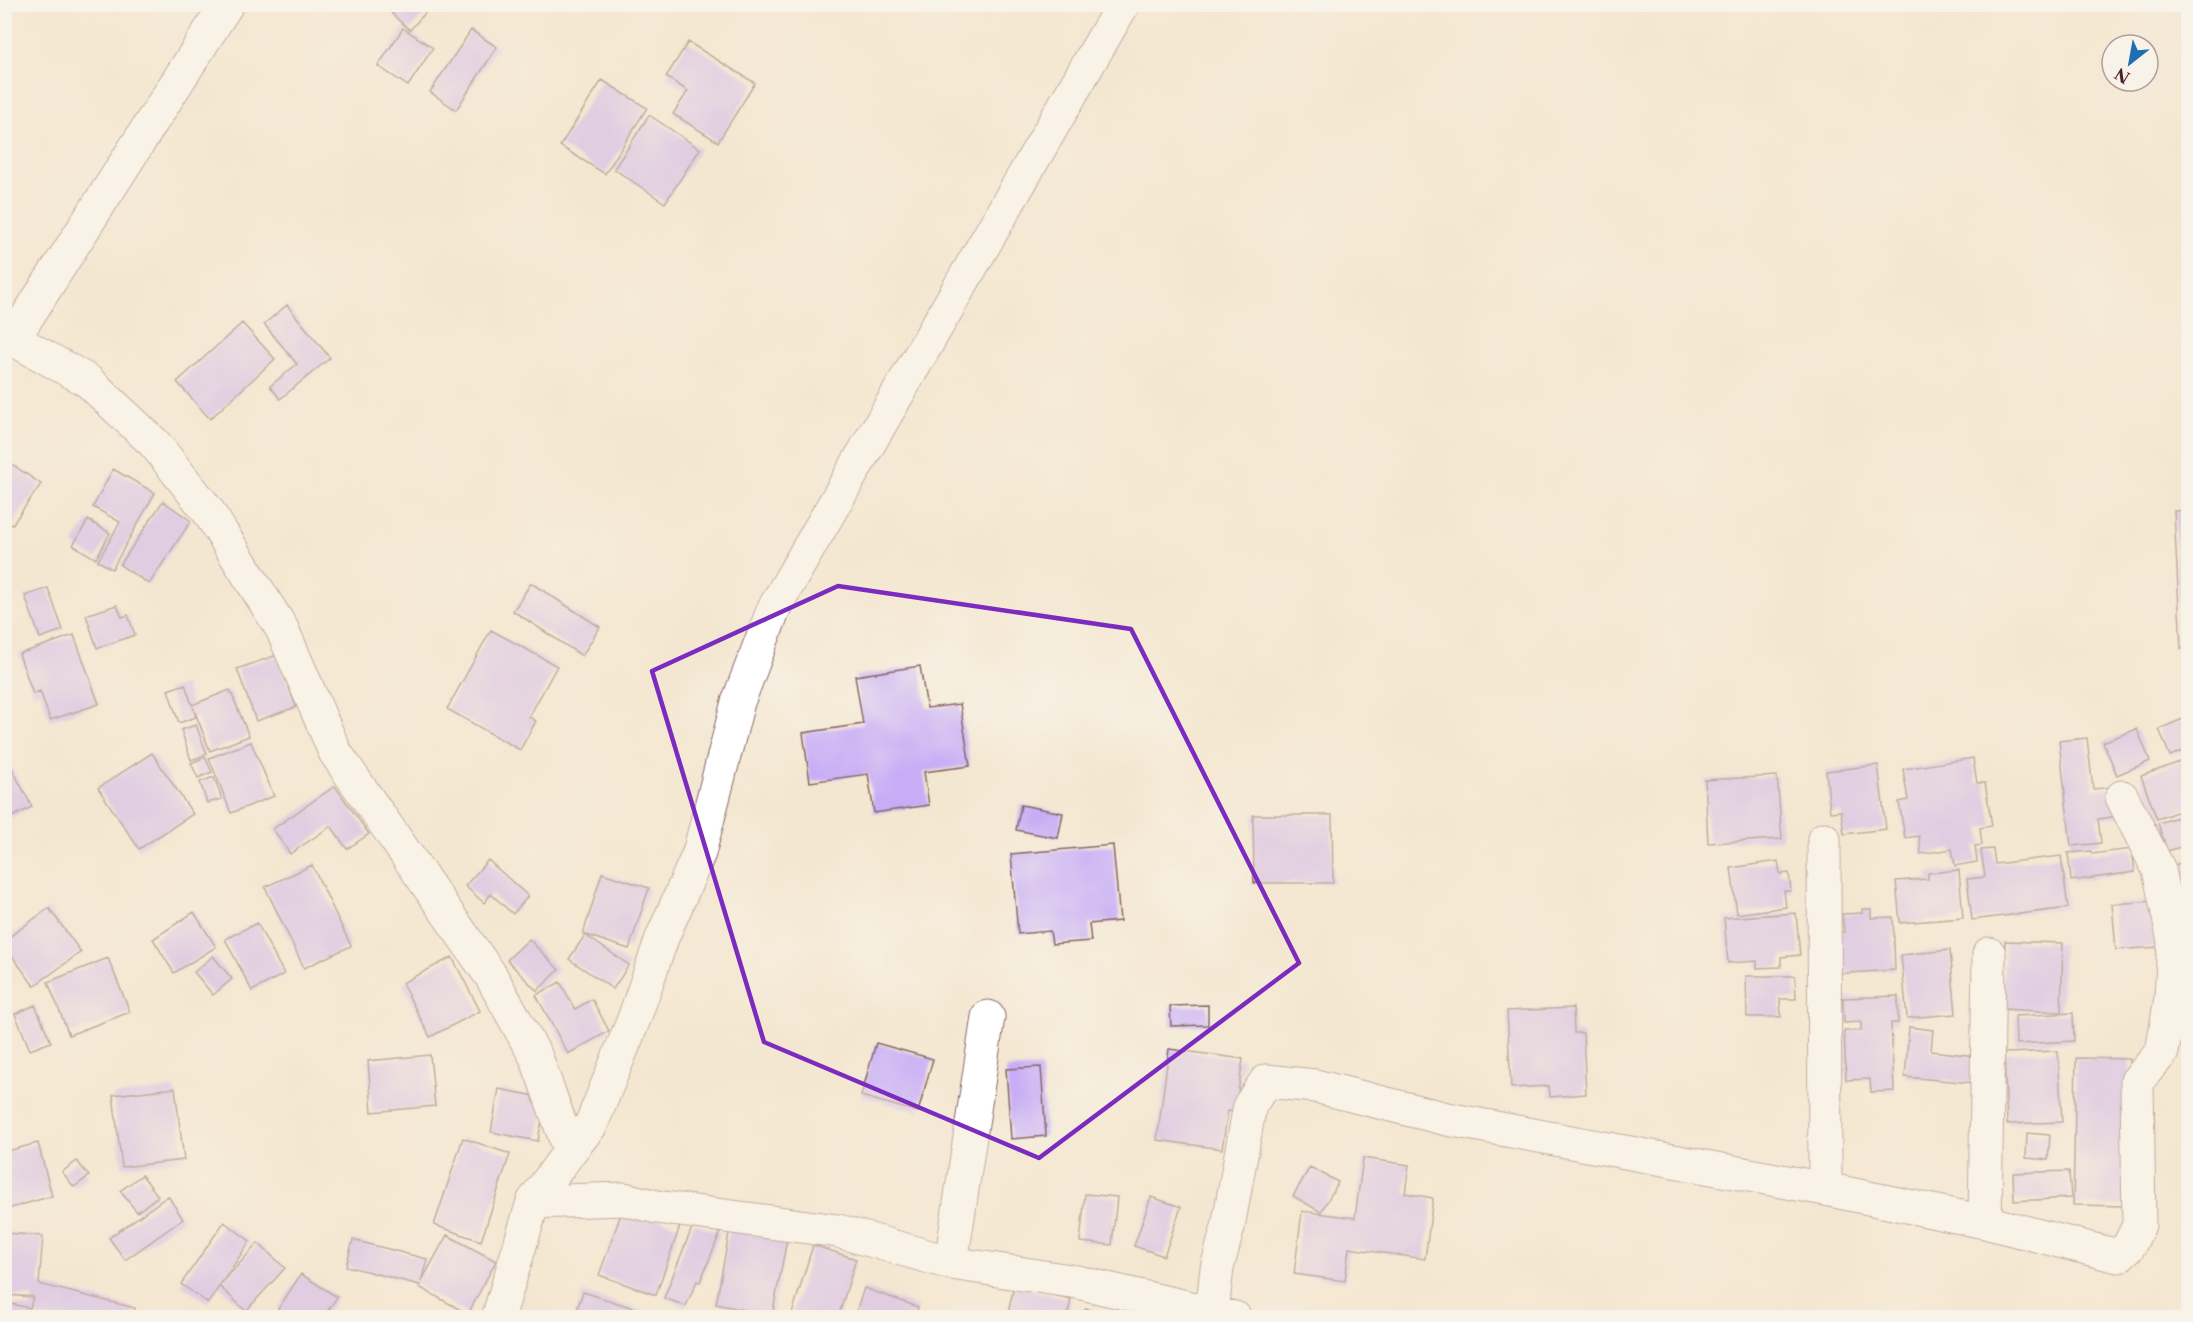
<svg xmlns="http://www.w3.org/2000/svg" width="2193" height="1322" font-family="'Libre Caslon Text',serif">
	<rect width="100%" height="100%" fill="#f7f3e8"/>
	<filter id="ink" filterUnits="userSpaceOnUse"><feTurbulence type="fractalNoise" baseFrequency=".0167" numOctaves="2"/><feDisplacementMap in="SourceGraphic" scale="12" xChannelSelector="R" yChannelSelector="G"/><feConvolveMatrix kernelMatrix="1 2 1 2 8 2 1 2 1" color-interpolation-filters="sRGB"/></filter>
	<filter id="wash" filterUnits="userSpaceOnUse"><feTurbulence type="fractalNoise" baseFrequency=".008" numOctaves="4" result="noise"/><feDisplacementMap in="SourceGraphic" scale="24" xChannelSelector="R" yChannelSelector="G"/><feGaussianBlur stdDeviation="1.35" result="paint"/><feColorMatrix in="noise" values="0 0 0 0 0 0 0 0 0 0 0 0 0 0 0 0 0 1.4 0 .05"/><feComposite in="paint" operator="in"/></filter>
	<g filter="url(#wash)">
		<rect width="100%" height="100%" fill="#f4e7d1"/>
		<g id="blocks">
			<path fill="#c8adf6" d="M 401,4 L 433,4 L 410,30 L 392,14 Z
				M 403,28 L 433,48 L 408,86 L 378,66 Z
				M 471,30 L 497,47 L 456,110 L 430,92 Z
				M 688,42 L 755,83 L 718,142 L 673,114 L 688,91 L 666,77 Z
				M 602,80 L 647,108 L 605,174 L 560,146 Z
				M 649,115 L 700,149 L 665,203 L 614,169 Z
				M 287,305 L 330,358 L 280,399 L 270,386 L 297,364 L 264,324 Z
				M 242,323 L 275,359 L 210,419 L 177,382 Z
				M 4,459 L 41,484 L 12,525 L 4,520 Z
				M 113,469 L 155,493 L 112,569 L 98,561 L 120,522 L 93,507 Z
				M 163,501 L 191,521 L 149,584 L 120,565 Z
				M 2188,510 L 2188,648 L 2181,649 L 2174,511 Z
				M 88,520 L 110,533 L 96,559 L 73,545 Z
				M 531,583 L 600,627 L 582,656 L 513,611 Z
				M 48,588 L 63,630 L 40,638 L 25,596 Z
				M 117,605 L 122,617 L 128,615 L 135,635 L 97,648 L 86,615 Z
				M 491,630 L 557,666 L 529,717 L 536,721 L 520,750 L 447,709 Z
				M 74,635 L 99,704 L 50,720 L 40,691 L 33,694 L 19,654 Z
				M 277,655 L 296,707 L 256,721 L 237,669 Z
				M 920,666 L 927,708 L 960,704 L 970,766 L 924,772 L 929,805 L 874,813 L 868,774 L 810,782 L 803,733 L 863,724 L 855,676 Z
				M 185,684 L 192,705 L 230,690 L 249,736 L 210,751 L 193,707 L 196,717 L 179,723 L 168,690 Z
				M 2185,718 L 2188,727 L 2188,749 L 2170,756 L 2159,729 Z
				M 196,725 L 207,754 L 191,760 L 181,730 Z
				M 2137,729 L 2150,761 L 2117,775 L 2103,742 Z
				M 2087,738 L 2093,789 L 2116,787 L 2120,816 L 2098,819 L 2101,843 L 2071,846 L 2059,741 Z
				M 251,742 L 274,796 L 231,813 L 209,758 Z
				M 4,753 L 32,807 L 4,821 Z
				M 152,753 L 193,814 L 139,849 L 98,788 Z
				M 205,757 L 212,772 L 198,778 L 191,763 Z
				M 1973,758 L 1977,783 L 1985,783 L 1992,826 L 1980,828 L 1982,845 L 1975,846 L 1977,862 L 1955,866 L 1952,849 L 1921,854 L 1919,836 L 1905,838 L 1899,802 L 1908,800 L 1903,769 Z
				M 2188,759 L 2188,808 L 2157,819 L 2141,776 Z
				M 1878,765 L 1886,829 L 1844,834 L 1841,811 L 1830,812 L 1826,771 Z
				M 1777,776 L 1782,839 L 1708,843 L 1705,780 Z
				M 214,777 L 222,799 L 207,803 L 200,782 Z
				M 335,786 L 369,834 L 347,849 L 331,826 L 290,854 L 273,829 Z
				M 1021,805 L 1063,813 L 1058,838 L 1016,830 Z
				M 2188,814 L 2188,845 L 2167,851 L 2158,823 Z
				M 1253,815 L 1332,815 L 1333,883 L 1254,883 Z
				M 1113,845 L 1120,921 L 1089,924 L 1091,941 L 1052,944 L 1050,931 L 1018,934 L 1011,854 Z
				M 1993,849 L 1995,864 L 2061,856 L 2068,908 L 1972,920 L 1967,879 L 1985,877 L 1981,850 Z
				M 2132,849 L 2135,872 L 2071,881 L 2068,853 L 2091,851 L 2092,854 Z
				M 2188,859 L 2188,907 L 2171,867 Z
				M 488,860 L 528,896 L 513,914 L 491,894 L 484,903 L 465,886 Z
				M 1778,861 L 1780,874 L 1789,873 L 1791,891 L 1784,891 L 1786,907 L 1737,914 L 1731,868 Z
				M 312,865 L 351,946 L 304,968 L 265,887 Z
				M 1959,870 L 1963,918 L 1900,923 L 1896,881 L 1928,879 L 1928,873 Z
				M 602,873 L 649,888 L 629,949 L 583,934 Z
				M 2155,901 L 2159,947 L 2116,950 L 2112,904 Z
				M 49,908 L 81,952 L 34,986 L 4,945 L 4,941 Z
				M 1862,909 L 1871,909 L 1871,918 L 1893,917 L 1895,970 L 1834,974 L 1831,933 L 1844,932 L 1842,914 L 1862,913 Z
				M 194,912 L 216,947 L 174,973 L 153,939 Z
				M 1796,913 L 1800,955 L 1781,957 L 1781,967 L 1757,968 L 1757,961 L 1728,963 L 1724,918 Z
				M 257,923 L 284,974 L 252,991 L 225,939 Z
				M 585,935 L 629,965 L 613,989 L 569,959 Z
				M 529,939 L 559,970 L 537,991 L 507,960 Z
				M 2005,941 L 2063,943 L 2061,1012 L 2002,1009 Z
				M 1950,950 L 1956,1014 L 1907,1018 L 1901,955 Z
				M 213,956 L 232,979 L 213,995 L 194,972 Z
				M 452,957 L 480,1011 L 430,1037 L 402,983 Z
				M 108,958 L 130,1012 L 69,1035 L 48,982 Z
				M 1746,976 L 1795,976 L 1796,999 L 1780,999 L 1781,1017 L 1747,1017 Z
				M 560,982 L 575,1009 L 592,999 L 609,1031 L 568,1054 L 536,995 Z
				M 1898,996 L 1898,1023 L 1891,1023 L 1894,1091 L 1871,1092 L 1870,1079 L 1846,1080 L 1844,1031 L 1861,1031 L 1861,1022 L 1844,1023 L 1843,998 Z
				M 35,1005 L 51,1042 L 30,1050 L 15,1014 Z
				M 1208,1005 L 1208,1025 L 1171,1026 L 1170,1006 Z
				M 1573,1008 L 1574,1033 L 1583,1033 L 1586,1094 L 1550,1097 L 1549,1086 L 1511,1088 L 1507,1011 Z
				M 2073,1013 L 2074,1041 L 2016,1044 L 2015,1016 Z
				M 1909,1027 L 1933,1030 L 1931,1051 L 1976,1056 L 1973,1083 L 1905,1077 Z
				M 876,1043 L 933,1059 L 918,1112 L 861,1096 Z
				M 1169,1049 L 1243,1059 L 1235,1112 L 1228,1111 L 1222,1149 L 1157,1140 Z
				M 2058,1051 L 2062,1122 L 2007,1124 L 2004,1053 Z
				M 430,1055 L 435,1106 L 372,1112 L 368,1061 Z
				M 2076,1058 L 2130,1059 L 2127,1206 L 2073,1205 Z
				M 1041,1067 L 1046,1136 L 1011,1139 L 1006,1069 Z
				M 175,1088 L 184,1160 L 122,1167 L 113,1095 Z
				M 499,1089 L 546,1098 L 538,1141 L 491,1132 Z
				M 2027,1133 L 2050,1135 L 2048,1160 L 2026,1158 Z
				M 463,1138 L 510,1154 L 481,1241 L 434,1225 Z
				M 38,1143 L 52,1196 L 4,1210 L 4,1152 Z
				M 2184,1156 L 2188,1156 L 2188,1184 L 2184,1184 Z
				M 1363,1158 L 1409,1165 L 1405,1193 L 1433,1198 L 1425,1259 L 1349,1248 L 1345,1281 L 1294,1274 L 1302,1211 L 1355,1218 Z
				M 77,1161 L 89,1176 L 74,1187 L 62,1172 Z
				M 1310,1167 L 1338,1182 L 1321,1212 L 1293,1196 Z
				M 2069,1171 L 2071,1198 L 2014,1201 L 2013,1173 Z
				M 142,1175 L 158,1196 L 137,1212 L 120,1191 Z
				M 1085,1194 L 1117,1197 L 1112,1245 L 1080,1242 Z
				M 168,1196 L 183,1219 L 125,1260 L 109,1238 Z
				M 1151,1197 L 1181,1207 L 1164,1256 L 1134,1246 Z
				M 624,1206 L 680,1226 L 656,1295 L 599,1275 Z
				M 224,1222 L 250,1241 L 208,1303 L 181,1284 Z
				M 694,1223 L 720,1233 L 700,1282 L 697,1281 L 686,1306 L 664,1298 Z
				M 730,1228 L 787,1240 L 772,1316 L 716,1304 Z
				M 6,1233 L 43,1236 L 39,1284 L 135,1308 L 133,1318 L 41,1318 L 31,1315 L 31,1318 L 4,1318 L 6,1303 L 30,1308 L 33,1297 L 4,1295 Z
				M 447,1235 L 496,1261 L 468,1314 L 419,1287 L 420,1285 L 346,1266 L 353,1240 L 427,1259 L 421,1282 Z
				M 258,1243 L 285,1268 L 246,1311 L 219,1286 Z
				M 813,1245 L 856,1259 L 838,1318 L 791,1317 Z
				M 301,1274 L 337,1297 L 323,1318 L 290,1318 L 278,1309 Z
				M 1014,1286 L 1071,1299 L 1067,1318 L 1007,1318 Z
				M 864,1288 L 918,1307 L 915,1318 L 854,1318 Z
				M 583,1292 L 643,1311 L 641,1318 L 574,1318 Z
				M 1086,1308 L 1107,1318 L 1082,1318 Z"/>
		</g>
	</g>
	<g filter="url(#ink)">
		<use href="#blocks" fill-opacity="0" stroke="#866565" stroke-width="1.5"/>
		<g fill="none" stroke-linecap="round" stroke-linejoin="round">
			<g stroke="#866565" stroke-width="35">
				<path id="street" d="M 4,337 L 13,339 L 88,381 L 155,444 L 208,511 L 282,629 L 335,752 L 491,976 L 536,1057 L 570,1151
					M 13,339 L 227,4
					M 1824,839 L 1825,1189
					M 533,1202 L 624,1199 L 657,1207 L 838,1231 L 951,1263 L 1077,1282 L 1235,1318
					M 1985,1222 L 1989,954
					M 951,1263 L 988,1017
					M 1212,1312 L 1217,1268 L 1228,1227 L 1250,1105 L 1266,1081 L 1315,1086 L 1447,1119 L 1825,1189 L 1985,1222 L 2118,1256 L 2129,1246 L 2139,1225 L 2137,1081 L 2162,1052 L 2171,998 L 2174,941 L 2159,870 L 2122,797
					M 498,1318 L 533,1202 L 570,1151 L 591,1125 L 634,1019 L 662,938 L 699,853 L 738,702 L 774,608 L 1123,4"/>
			</g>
			<use href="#street" stroke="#fff" stroke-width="33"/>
		</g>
	</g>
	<path d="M0 0H2193V1322H0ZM 838,586 L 1131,629 L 1299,963 L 1039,1158 L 764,1042 L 652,671 Z" fill="#f4e7d1" fill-opacity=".55" fill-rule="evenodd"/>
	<path fill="none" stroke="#7b2cbf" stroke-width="4.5" stroke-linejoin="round" d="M 838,586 L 1131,629 L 1299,963 L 1039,1158 L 764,1042 L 652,671 Z"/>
	<rect width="2193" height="1322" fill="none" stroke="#f7f3e8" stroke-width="24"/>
	<g transform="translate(2130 63) rotate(211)"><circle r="28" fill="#f7f3e8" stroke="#b29e9c" stroke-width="1.5"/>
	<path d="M0-4.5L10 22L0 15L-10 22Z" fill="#1f6fb2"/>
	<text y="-9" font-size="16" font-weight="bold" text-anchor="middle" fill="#4a1f2b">N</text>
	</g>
</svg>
